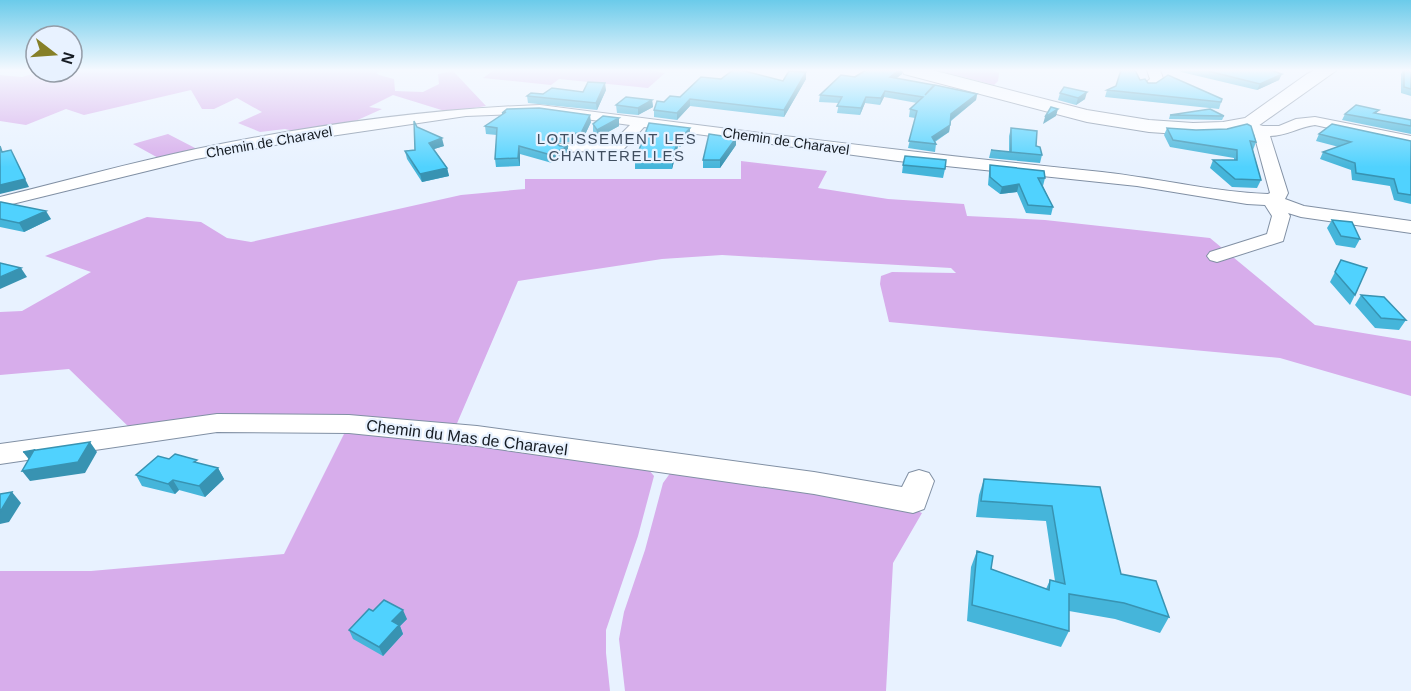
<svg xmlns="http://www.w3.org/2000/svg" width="1411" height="691" font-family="Helvetica,sans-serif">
	<rect width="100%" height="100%" fill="#e8f2ff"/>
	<path fill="#d7adeb" d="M 72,70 L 382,70 L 376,73 L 379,75 L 394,79 L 395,91 L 423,92 L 439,84 L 438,74 L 453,71 L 486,106 L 448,112 L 393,95 L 369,107 L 382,109 L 342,127 L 302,133 L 285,129 L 260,132 L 238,123 L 262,112 L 237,98 L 214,109 L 202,109 L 191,90 L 84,115 L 66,109 L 26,125 L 0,121 L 0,75 L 22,77 L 38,72 Z
		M 494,70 L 650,70 L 665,73 L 648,88 L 559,79 L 551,85 L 483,78 Z
		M 936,70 L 992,70 L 999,73 L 998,81 L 994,85 Z
		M 168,134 L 197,149 L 162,160 L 133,144 Z
		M 741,161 L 827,171 L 818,188 L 888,199 L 964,204 L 967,216 L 1045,220 L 1210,238 L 1315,325 L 1411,341 L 1411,396 L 1280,358 L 889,322 L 880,284 L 881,276 L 892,272 L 956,273 L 951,268 L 722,255 L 662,259 L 518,281 L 455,428 L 348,417 L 226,414 L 133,431 L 69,369 L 0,375 L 0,312 L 22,311 L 91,272 L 45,256 L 147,217 L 201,222 L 227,238 L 251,242 L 461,195 L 525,189 L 525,179 L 741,179 Z
		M 347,428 L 644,464 L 654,476 L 638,536 L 606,630 L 606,653 L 610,691 L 0,691 L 0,571 L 91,571 L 284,554 Z
		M 671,472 L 896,502 L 922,513 L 893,563 L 886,691 L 625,691 L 619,639 L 624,612 L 645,550 L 663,483 Z"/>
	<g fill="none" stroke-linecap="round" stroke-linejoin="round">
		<g stroke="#8190a4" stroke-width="2">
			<path id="minor" d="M 1147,70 L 1160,70 L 1164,81 C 1160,87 1153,88 1146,87 L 1144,84 L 1150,79 Z
				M 540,105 C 727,129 914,153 1102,172 C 1157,178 1213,192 1268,194 L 1270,193 L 1254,134 L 1238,125 L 1245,121 L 1263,126 L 1279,126 L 1296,119 L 1315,117 L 1411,136 L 1411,146 L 1315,125 C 1299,127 1287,136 1270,136 L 1288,193 L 1285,199 L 1304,206 L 1411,221 L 1411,233 L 1301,217 L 1288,213 L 1290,216 L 1283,241 L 1217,262 L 1210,260 L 1207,256 L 1210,252 L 1267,234 L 1272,216 L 1265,205 L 1247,204 L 1137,186 L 898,161 L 644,127 L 623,150 L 562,152 L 554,147 L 556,144 L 613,142 L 630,125 L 540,113 L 466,116 L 297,141 L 196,159 L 0,207 L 0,197 C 65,181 130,163 196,149 C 307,126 427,109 540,105 Z
				M 217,414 L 349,415 L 477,426 L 814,472 L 902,487 L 909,473 L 919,470 L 929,473 L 934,481 L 924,509 L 913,513 L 814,494 L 477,446 L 349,433 L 217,432 L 0,464 L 0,444 Z"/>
		</g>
		<g stroke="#8190a4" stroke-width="2">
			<path id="major" d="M 902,70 L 932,70 L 1087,110 L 1149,120 L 1193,123 L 1223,122 L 1245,118 L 1307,74 L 1315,70 L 1337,70 L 1258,126 L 1223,134 L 1193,135 L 1149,132 L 1087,122 L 904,74 Z"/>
		</g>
		<use href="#minor" fill="#fff" fill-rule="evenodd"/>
		<use href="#major" fill="#fff" fill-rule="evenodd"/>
	</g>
	<path fill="#45b5da" d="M 866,70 L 902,70 L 902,74 L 896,78 L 933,87 L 977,94 L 976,100 L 951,121 L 949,132 L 935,142 L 936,144 L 935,152 L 908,148 L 915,118 L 909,117 L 910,109 L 917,103 L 884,97 L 880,105 L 865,103 L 860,115 L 837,113 L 839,103 L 819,102 L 820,95 Z
		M 1179,70 L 1271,70 L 1279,80 L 1257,90 L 1181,72 Z
		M 1403,70 L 1411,70 L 1411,96 L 1401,93 L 1401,74 Z
		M 721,79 L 783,81 L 806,79 L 784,117 L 690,106 L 677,120 L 654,117 L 654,110 L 664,102 L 680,97 Z
		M 1148,83 L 1222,99 L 1219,109 L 1105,97 L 1107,90 Z
		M 606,90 L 597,110 L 528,103 L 527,96 Z
		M 1060,93 L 1085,99 L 1076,105 L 1058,100 Z
		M 652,100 L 653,107 L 638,115 L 617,113 L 616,105 Z
		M 1379,110 L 1376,114 L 1411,120 L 1411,134 L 1342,120 L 1345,114 Z
		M 502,113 L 591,122 L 582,141 L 554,143 L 560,146 L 568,146 L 568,154 L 552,163 L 520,154 L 520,166 L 496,167 L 495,159 L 497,135 L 486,134 L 485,126 L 502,115 Z
		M 1170,115 L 1224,116 L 1222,120 L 1169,119 Z
		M 619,118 L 619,126 L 597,138 L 593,132 L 593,124 Z
		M 417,127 L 444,146 L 434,149 L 447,168 L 449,176 L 422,182 L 407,159 L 405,151 L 415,150 Z
		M 690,128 L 690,135 L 680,147 L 678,146 L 672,169 L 635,169 L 635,161 Z
		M 1011,128 L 1036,146 L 1042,155 L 1040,163 L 989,158 L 991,150 L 1009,152 L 1009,136 Z
		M 1167,128 L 1256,142 L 1253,150 L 1261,180 L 1257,188 L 1232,187 L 1210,168 L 1213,160 L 1234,160 L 1234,158 L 1170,147 L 1164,135 Z
		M 1319,134 L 1411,141 L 1411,204 L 1394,200 L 1390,186 L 1352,180 L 1351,170 L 1320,159 L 1323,152 L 1339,147 L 1316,141 Z
		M 736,145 L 720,168 L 703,168 L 703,160 Z
		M 903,165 L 945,169 L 943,178 L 902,173 Z
		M 990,165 L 1045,178 L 1043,186 L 1053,207 L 1051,215 L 1026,213 L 1017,192 L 1000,194 L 988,185 L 989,173 Z
		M 0,202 L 51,219 L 24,232 L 0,227 Z
		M 1332,220 L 1360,239 L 1355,248 L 1336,245 L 1327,228 Z
		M 1341,260 L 1355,295 L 1350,305 L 1330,282 Z
		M 1361,295 L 1406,320 L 1399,330 L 1375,328 L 1355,305 Z
		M 169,459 L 199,463 L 218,468 L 224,479 L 205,497 L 179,490 L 175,494 L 142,486 L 136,475 Z
		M 984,479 L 1100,487 L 1121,574 L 1169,617 L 1160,633 L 1115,619 L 1069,611 L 1069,631 L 1061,647 L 967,621 L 971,567 L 977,551 L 991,569 L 1046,589 L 1050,580 L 1055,581 L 1046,521 L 976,517 L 979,495 Z
		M 373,611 L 407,619 L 400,626 L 403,634 L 383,656 L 353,639 L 349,630 Z"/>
	<path fill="#3893b2" d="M 899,70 L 902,70 L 902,74 L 889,84 L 890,77 Z
		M 806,72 L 806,79 L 784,117 L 784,110 Z
		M 1282,74 L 1279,80 L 1257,90 L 1260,84 Z
		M 605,83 L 606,90 L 597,110 L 596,103 Z
		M 885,91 L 884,97 L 880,105 L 881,98 Z
		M 1087,92 L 1085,99 L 1076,105 L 1078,98 Z
		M 977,94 L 976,100 L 950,121 L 951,114 Z
		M 866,97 L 865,103 L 860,115 L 861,108 Z
		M 690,99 L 690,106 L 677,120 L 677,113 Z
		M 652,100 L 653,107 L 638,115 L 638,108 Z
		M 1058,109 L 1056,116 L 1043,124 L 1045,117 Z
		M 590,115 L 591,122 L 582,141 L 581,133 Z
		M 619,118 L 619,126 L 597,138 L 597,130 Z
		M 950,125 L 949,132 L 930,144 L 932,137 Z
		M 690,128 L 690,135 L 680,147 L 680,139 Z
		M 442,138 L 444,146 L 431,150 L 429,143 Z
		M 736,138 L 736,145 L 720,168 L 720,160 Z
		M 678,139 L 678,146 L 672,169 L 672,160 Z
		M 519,146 L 520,154 L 520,166 L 518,158 Z
		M 568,146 L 568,154 L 552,163 L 551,155 Z
		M 11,150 L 29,187 L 0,194 L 0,185 Z
		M 447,168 L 449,176 L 422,182 L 420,174 Z
		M 1019,184 L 1017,192 L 1000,194 L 1002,187 Z
		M 46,211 L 51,219 L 24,232 L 19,223 Z
		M 21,268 L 27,277 L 0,289 L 0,277 Z
		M 90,442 L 97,452 L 85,473 L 30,481 L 22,471 Z
		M 34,450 L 31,462 L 23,452 Z
		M 218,468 L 224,479 L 205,497 L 199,486 Z
		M 173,480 L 179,490 L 175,494 L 168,484 Z
		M 12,492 L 21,503 L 9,522 L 0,524 L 0,512 Z
		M 403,610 L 407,619 L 400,626 L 403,634 L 383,656 L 379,647 L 392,621 Z"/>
	<path fill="#50d2fe" stroke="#3893b2" stroke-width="1.5" d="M 733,70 L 741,70 L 783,81 L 789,71 L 806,72 L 784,110 L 690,99 L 677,113 L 654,110 L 657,101 L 664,102 L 670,96 L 680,97 L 701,77 L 721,79 Z
		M 866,70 L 899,70 L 890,77 L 934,85 L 925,95 L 935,85 L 977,94 L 951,114 L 950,125 L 932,137 L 936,144 L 909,141 L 917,111 L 910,109 L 923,97 L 885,91 L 881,98 L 866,97 L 861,108 L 837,106 L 842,97 L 820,95 L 841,75 L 855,77 Z
		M 1121,70 L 1135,70 L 1140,80 L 1145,79 L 1148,83 L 1156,83 L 1168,75 L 1222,99 L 1221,102 L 1107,90 L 1116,86 Z
		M 1204,70 L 1271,70 L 1282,74 L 1260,84 Z
		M 1404,70 L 1411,70 L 1411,89 L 1404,87 Z
		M 588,82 L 605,83 L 596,103 L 527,96 L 531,93 L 543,94 L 552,88 L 583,92 Z
		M 1064,87 L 1087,92 L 1078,98 L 1060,93 Z
		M 626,97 L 652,100 L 638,108 L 616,105 Z
		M 1356,105 L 1379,110 L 1374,113 L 1411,120 L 1411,126 L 1345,114 Z
		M 1051,107 L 1058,109 L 1045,117 Z
		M 539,108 L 590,115 L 581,133 L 553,135 L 552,141 L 560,146 L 568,146 L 551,155 L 519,146 L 518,158 L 495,159 L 497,128 L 485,126 L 506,112 L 502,113 L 507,109 Z
		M 1210,109 L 1224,116 L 1170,115 Z
		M 603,116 L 619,118 L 597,130 L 593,124 Z
		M 414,121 L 417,127 L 442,138 L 429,143 L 447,168 L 420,174 L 405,151 L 415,150 Z
		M 649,123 L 690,128 L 680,139 L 678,139 L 672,160 L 635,161 Z
		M 1247,124 L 1251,126 L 1256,142 L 1250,141 L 1261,180 L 1235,179 L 1213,160 L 1237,160 L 1237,150 L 1173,140 L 1167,128 L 1196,130 L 1227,129 Z
		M 1332,124 L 1411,141 L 1411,195 L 1398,193 L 1394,179 L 1356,173 L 1355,163 L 1323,152 L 1351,142 L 1319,134 Z
		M 1011,128 L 1037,131 L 1036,146 L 1040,147 L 1042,155 L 991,150 L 1011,152 Z
		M 709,134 L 736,138 L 720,160 L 703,160 Z
		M 0,146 L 2,152 L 11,150 L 25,179 L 0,185 Z
		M 905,156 L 946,160 L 945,169 L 903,165 Z
		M 990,165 L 1044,171 L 1045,178 L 1038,178 L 1053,207 L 1028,205 L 1019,184 L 1002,187 L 990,177 Z
		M 0,202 L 1,202 L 46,211 L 19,223 L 0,219 Z
		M 1332,220 L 1352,222 L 1360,239 L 1341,236 Z
		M 1341,260 L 1367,268 L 1355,295 L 1335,272 Z
		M 0,263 L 21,268 L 0,277 Z
		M 1361,295 L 1384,297 L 1406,320 L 1381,318 Z
		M 90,442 L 78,462 L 22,471 L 34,450 L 23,452 Z
		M 175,454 L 197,460 L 194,462 L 218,468 L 199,486 L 173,480 L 168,484 L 136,475 L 158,456 L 169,459 Z
		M 984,479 L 1100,487 L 1121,574 L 1156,581 L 1169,617 L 1124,603 L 1069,594 L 1069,631 L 972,605 L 977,551 L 993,556 L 991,569 L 1049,590 L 1050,580 L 1065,584 L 1052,506 L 981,501 Z
		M 12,492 L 0,512 L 0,494 Z
		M 384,600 L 403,610 L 392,621 L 399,625 L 379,647 L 349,630 L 369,609 L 373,611 Z"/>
	<linearGradient id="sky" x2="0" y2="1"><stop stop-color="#6bcbea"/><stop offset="0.42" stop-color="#f5f9ff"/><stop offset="1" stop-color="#f5f9ff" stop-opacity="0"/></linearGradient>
	<rect width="1411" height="167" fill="url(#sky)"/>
	<g text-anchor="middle" stroke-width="4.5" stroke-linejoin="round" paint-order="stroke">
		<g font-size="14" fill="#151b22" stroke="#e8f2ff">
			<text transform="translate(786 141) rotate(8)" y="5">Chemin de Charavel</text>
			<text transform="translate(269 142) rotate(-10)" y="5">Chemin de Charavel</text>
		</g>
		<g font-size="15" letter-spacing="1.5" fill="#404e5f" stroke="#e8f2ff">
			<text x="617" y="144">LOTISSEMENT LES<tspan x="617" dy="17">CHANTERELLES</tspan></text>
		</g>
		<g font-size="16" fill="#151b22" stroke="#e8f2ff">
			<text transform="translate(467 437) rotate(7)" y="6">Chemin du Mas de Charavel</text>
		</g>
	</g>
	<g transform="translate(54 54) rotate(107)"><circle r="28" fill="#e8f2ff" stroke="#949ca7" stroke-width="1.5"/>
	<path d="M0-4.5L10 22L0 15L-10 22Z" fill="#868028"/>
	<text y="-9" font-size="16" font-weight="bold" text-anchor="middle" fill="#151b22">N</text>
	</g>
</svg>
